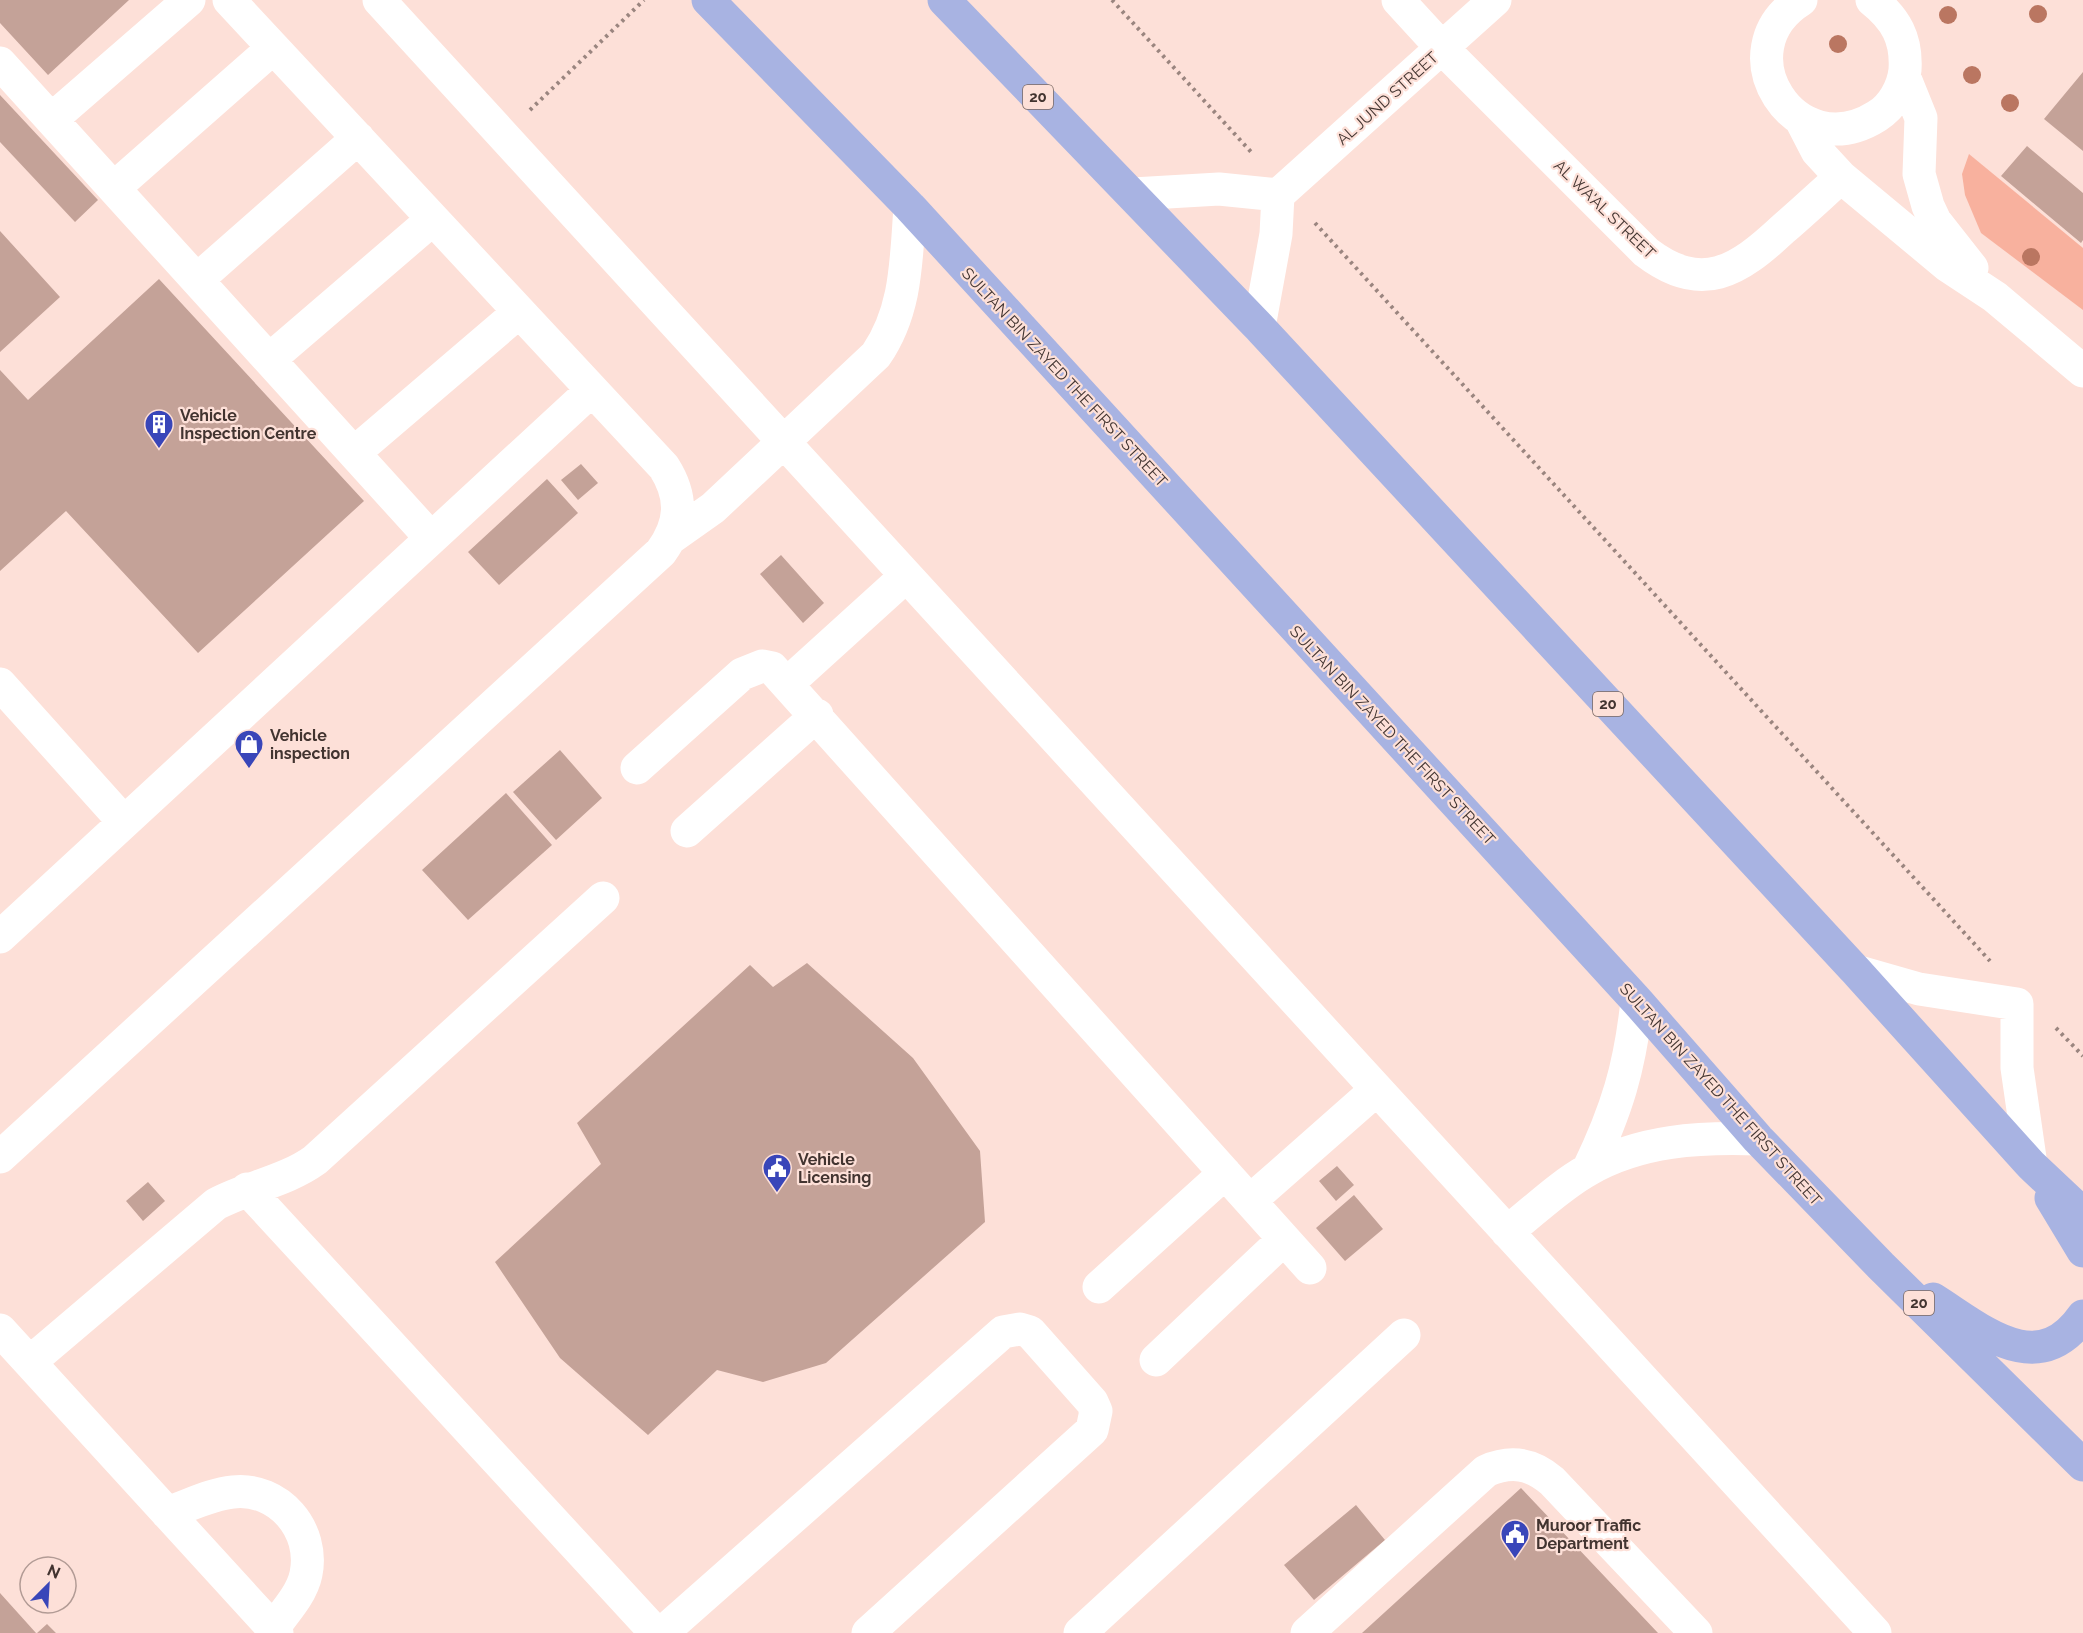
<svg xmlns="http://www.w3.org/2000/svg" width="2083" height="1633" font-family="Raleway,sans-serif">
	<rect width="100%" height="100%" fill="#fde0d8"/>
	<path fill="#f8b19e" d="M 1969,154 L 2083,248 L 2083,310 L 1981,233 L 1965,195 L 1962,174 Z"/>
	<path fill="#c4a298" d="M 0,0 L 129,0 L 48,75 L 0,23 Z
		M 2083,72 L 2083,151 L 2044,119 Z
		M 0,95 L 98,200 L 75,222 L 0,142 Z
		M 2027,146 L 2083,193 L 2083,240 L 2081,243 L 2001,176 Z
		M 0,231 L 60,297 L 0,352 Z
		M 159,279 L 364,501 L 198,653 L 66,511 L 0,571 L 0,370 L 28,400 Z
		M 581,464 L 598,483 L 578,500 L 561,480 Z
		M 547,479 L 578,513 L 499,585 L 468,552 Z
		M 781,555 L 824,603 L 803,623 L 760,574 Z
		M 560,750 L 602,798 L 556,840 L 513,792 Z
		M 506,793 L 552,845 L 468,920 L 422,870 Z
		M 807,963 L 913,1058 L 980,1151 L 985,1222 L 826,1363 L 763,1382 L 717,1370 L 648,1435 L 560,1358 L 495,1262 L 601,1164 L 577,1123 L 750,965 L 773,987 Z
		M 1337,1166 L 1354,1185 L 1336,1201 L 1319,1181 Z
		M 148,1182 L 165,1201 L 143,1221 L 126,1201 Z
		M 1354,1195 L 1383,1229 L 1345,1261 L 1316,1228 Z
		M 1521,1488 L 1658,1633 L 1362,1633 Z
		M 1356,1505 L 1385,1540 L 1314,1600 L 1284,1565 Z
		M 0,1593 L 36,1633 L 0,1633 Z
		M 47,1624 L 56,1633 L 37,1633 Z"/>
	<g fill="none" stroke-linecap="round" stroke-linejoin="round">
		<path stroke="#9a857f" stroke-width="4" stroke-dasharray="3 4.5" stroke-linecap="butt" d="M 1112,0 L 1253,154
			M 530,110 L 644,0
			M 1315,223 L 1990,961
			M 2056,1028 L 2083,1056"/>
		<path stroke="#fff" stroke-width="33" d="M 379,0 L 1875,1633
			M 1398,0 L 1442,48 L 1646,252 C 1702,295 1738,271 1783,229 C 1803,212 1822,194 1841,177
			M 1801,0 C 1721,50 1795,168 1877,116 C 1892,107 1903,88 1905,70 C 1907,39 1896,19 1872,0
			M 0,63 L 430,537
			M 1904,76 L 1921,118 L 1919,174 L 1928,206 L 1935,221 L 1972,268
			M 52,119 L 189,0
			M 1801,120 L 1817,151 L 1841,177 L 1948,266 L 1995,297 L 2083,371
			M 114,188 L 273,48
			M 1133,194 L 1219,189 L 1278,195
			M 198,279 L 358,138
			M 1259,327 L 1276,234 L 1278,195 L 1495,0
			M 270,359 L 433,219
			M 354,453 L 519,312
			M 672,537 L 713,508 L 876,355 C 907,310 906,260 910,207
			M 788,683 L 906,576
			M 0,684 L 124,822
			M 637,768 L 742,674 L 762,666 L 772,668 L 1310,1268
			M 687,831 L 817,715
			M 0,937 L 592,390
			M 1856,971 L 1919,989 L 2017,1004 L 2017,1068 L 2031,1165
			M 0,1157 L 661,552 C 682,523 683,497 664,467 L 229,0
			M 1588,1170 C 1617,1110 1630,1067 1637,1001
			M 247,1189 L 656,1633
			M 1250,1201 L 1376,1090
			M 1507,1232 C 1533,1212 1559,1186 1588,1170 C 1640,1140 1700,1137 1758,1139
			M 1099,1287 L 1225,1173
			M 0,1330 L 277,1633
			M 1156,1360 L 1284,1239
			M 30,1362 L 216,1204 C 248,1187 286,1181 315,1160 L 603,898
			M 167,1513 C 188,1506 211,1494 233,1492 C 279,1487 315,1530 306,1574 C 302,1594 285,1612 273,1628
			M 662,1633 L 1003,1332 L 1020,1329 L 1030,1332 L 1092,1402 L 1096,1411 L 1092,1430 L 868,1633
			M 1080,1633 L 1404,1335
			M 1307,1633 L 1486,1471 C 1511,1460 1531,1463 1552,1481 L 1696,1633"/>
		<path stroke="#a8b3e2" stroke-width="33" d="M 708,0 L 910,207 L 1637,1001 L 1758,1139 L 1881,1266 L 2083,1465
			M 944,0 L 1259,327 L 1856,971 L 2031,1165 L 2083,1214
			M 2051,1198 L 2083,1251
			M 1933,1299 C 1981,1329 2037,1381 2083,1316"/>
	</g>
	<g fill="#ba7661">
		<circle cx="2038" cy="14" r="9"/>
		<circle cx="1948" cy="15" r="9"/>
		<circle cx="1838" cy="44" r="9"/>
		<circle cx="1972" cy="75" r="9"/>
		<circle cx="2010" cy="103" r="9"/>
		<circle cx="2031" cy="257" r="9"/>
	</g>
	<defs>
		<g id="building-pin" transform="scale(1.5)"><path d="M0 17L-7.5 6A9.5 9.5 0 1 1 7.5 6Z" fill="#3946b9" stroke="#fde0d8"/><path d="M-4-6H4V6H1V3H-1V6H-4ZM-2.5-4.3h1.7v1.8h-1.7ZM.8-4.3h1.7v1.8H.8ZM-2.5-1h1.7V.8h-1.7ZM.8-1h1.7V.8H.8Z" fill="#fff"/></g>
		<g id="shop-pin" transform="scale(1.5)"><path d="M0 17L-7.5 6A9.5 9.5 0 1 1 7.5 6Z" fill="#3946b9" stroke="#fde0d8"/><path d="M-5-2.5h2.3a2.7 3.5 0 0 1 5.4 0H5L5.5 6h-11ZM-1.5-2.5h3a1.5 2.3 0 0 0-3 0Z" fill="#fff"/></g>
		<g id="civic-pin" transform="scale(1.5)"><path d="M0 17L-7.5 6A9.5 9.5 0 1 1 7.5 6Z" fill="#3946b9" stroke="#fde0d8"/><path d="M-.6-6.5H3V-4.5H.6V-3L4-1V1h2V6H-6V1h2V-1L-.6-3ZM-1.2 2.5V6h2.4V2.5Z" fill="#fff"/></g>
	</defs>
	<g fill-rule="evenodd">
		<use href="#building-pin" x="159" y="424"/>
		<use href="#shop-pin" x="249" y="744"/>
		<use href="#civic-pin" x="777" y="1168"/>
		<use href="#civic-pin" x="1515" y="1534"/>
	</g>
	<g text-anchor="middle" stroke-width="4.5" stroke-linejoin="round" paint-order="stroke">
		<g fill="#fde0d8" stroke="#7a6862" stroke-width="1.5">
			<rect x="1023" y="85" width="30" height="24" rx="4.5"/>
			<rect x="1593" y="692" width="30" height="24" rx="4.5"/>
			<rect x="1904" y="1291" width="30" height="24" rx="4.5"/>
		</g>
		<g font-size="15" font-weight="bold" fill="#423430">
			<text x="1038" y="102">20</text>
			<text x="1608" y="709">20</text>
			<text x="1919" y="1308">20</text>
		</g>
		<g font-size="16" fill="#423430" stroke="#fde0d8">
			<text transform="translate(1387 98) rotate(-42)" y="6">AL JUND STREET</text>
			<text transform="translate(1605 209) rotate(44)" y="6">AL WA'AL STREET</text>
			<text transform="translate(1065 377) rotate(47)" y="6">SULTAN BIN ZAYED THE FIRST STREET</text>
			<text transform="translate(1393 735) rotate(47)" y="6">SULTAN BIN ZAYED THE FIRST STREET</text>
			<text transform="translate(1721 1094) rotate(48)" y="6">SULTAN BIN ZAYED THE FIRST STREET</text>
		</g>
		<g font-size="16" font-weight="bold" fill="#423430" stroke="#fde0d8" text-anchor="start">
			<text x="180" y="421">Vehicle<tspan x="180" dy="18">Inspection Centre</tspan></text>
			<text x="270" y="741">Vehicle<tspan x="270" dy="18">inspection</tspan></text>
			<text x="798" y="1165">Vehicle<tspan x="798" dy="18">Licensing</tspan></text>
			<text x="1536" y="1531">Muroor Traffic<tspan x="1536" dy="18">Department</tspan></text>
		</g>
	</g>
	<g transform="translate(48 1585) rotate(24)"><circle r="28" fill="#fde0d8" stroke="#b29b95" stroke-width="1.5"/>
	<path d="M0-4.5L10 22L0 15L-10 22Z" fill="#3946b9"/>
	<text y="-9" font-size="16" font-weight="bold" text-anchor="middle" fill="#423430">N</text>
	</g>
</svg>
